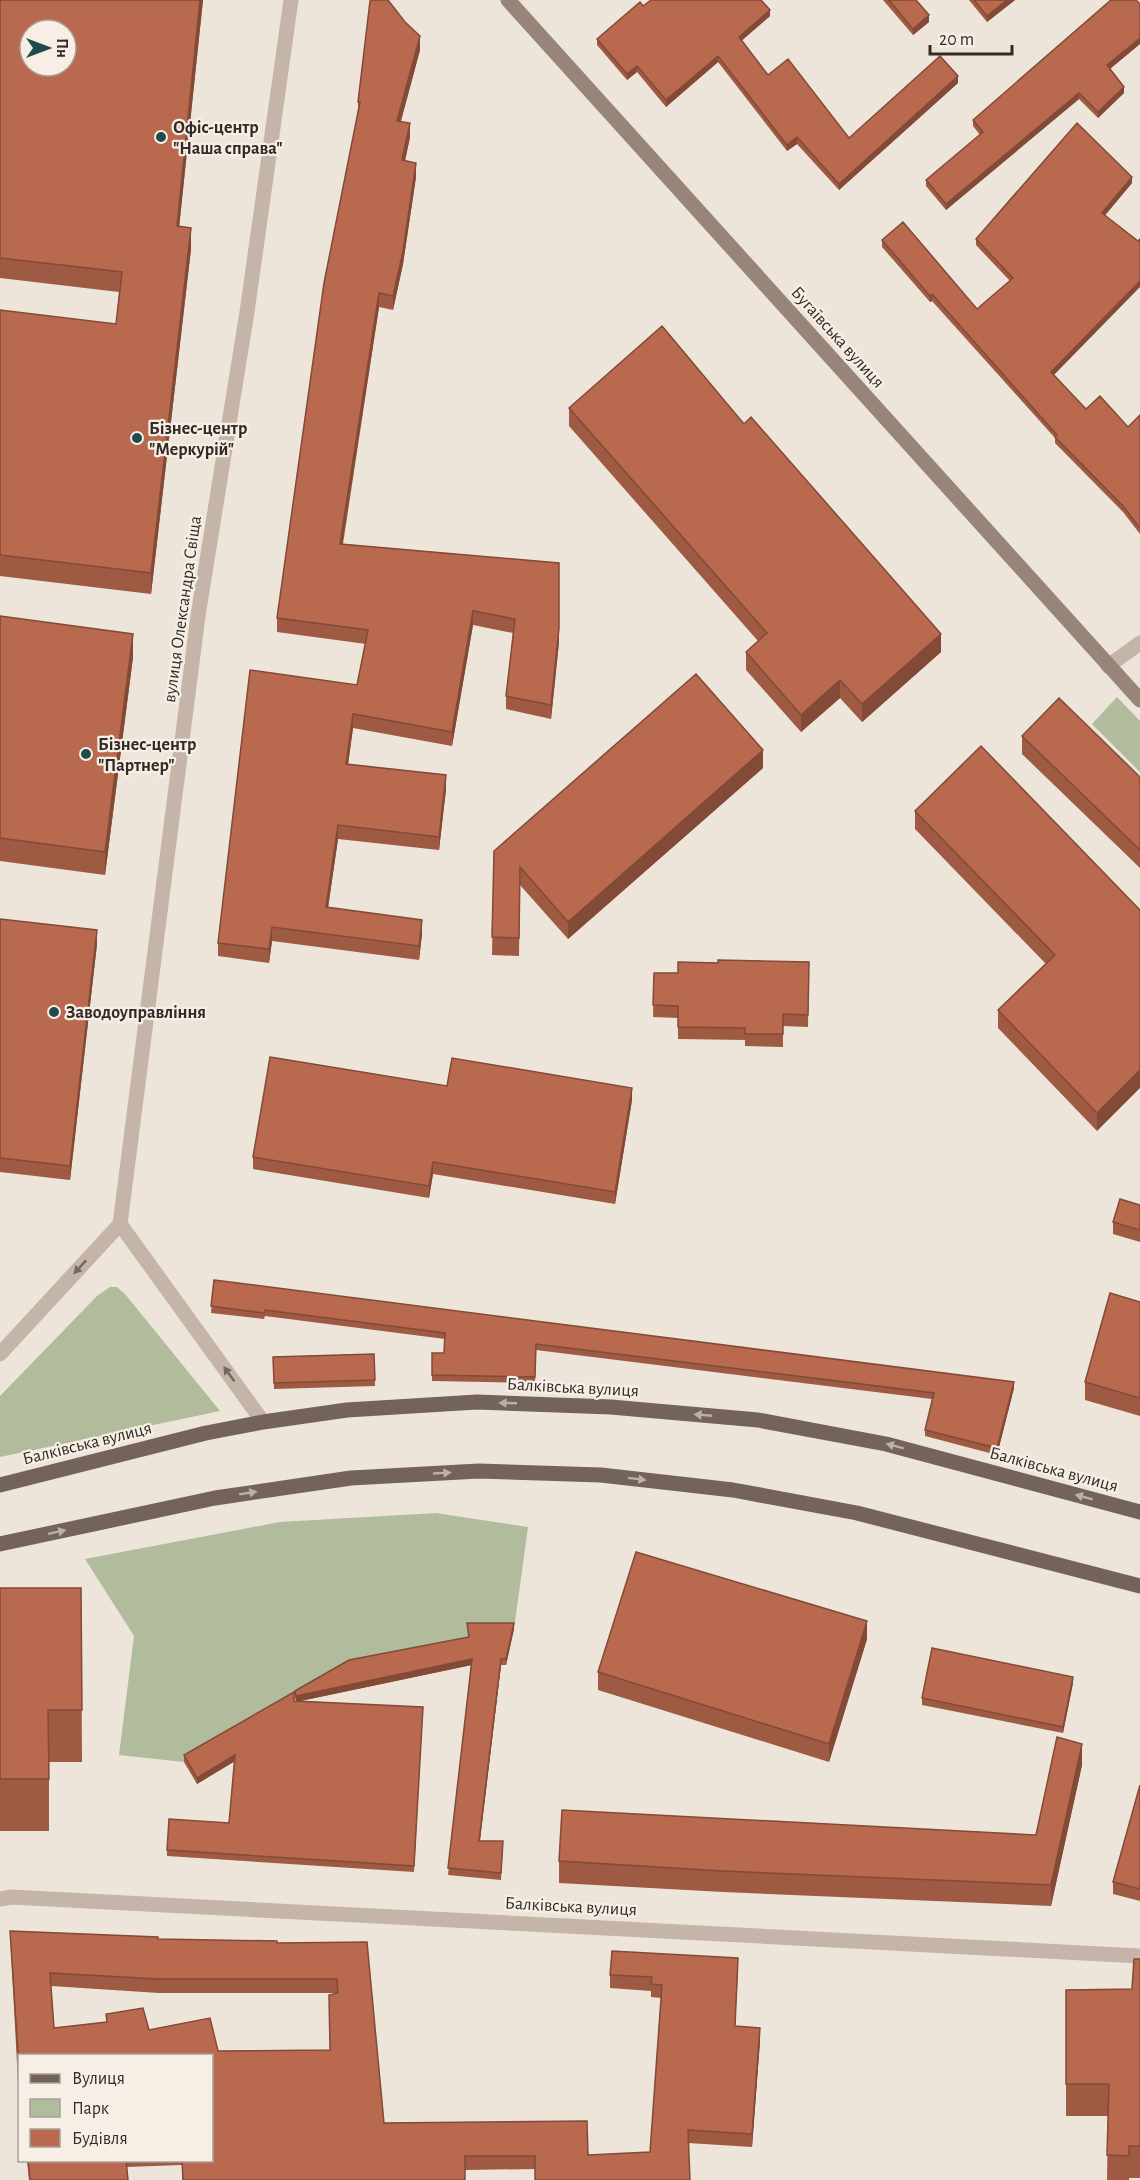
<svg xmlns="http://www.w3.org/2000/svg" width="1140" height="2180" font-family="'Alegreya Sans',sans-serif">
	<rect width="100%" height="100%" fill="#eee5da"/>
	<path fill="#b0bc9c" d="M 1117,697 L 1140,721 L 1140,772 L 1092,724 Z
		M 110,1287 L 117,1287 L 125,1294 L 220,1411 L 0,1457 L 0,1396 L 97,1296 Z
		M 436,1513 L 528,1527 L 514,1629 L 467,1629 L 469,1643 L 349,1667 L 184,1762 L 119,1755 L 134,1636 L 85,1559 L 280,1522 Z"/>
	<g fill="none" stroke-linecap="round" stroke-linejoin="round">
		<path stroke="#c5b5a8" stroke-width="15" d="M 1108,666 L 1140,643
			M 120,1224 L 198,616 L 247,312 L 291,0
			M 120,1224 L 263,1422
			M 0,1354 L 120,1224
			M 0,1899 L 11,1897 L 1140,1956"/>
		<path stroke="#988579" stroke-width="15" d="M 508,0 L 1140,700"/>
		<path stroke="#73635a" stroke-width="15" d="M 0,1485 L 206,1433 L 263,1422 L 347,1410 L 477,1402 L 611,1407 L 758,1420 L 886,1444 L 1140,1512
			M 0,1544 L 215,1498 L 351,1478 L 479,1471 L 601,1475 L 733,1490 L 857,1513 L 1140,1586"/>
	</g>
	<path fill="#9f5a43" fill-rule="evenodd" d="M 0,0 L 203,0 L 179,227 L 191,249 L 151,594 L 0,576 L 0,310 L 116,324 L 119,292 L 0,278 Z
		M 883,0 L 916,0 L 929,22 L 913,35 Z
		M 969,0 L 1015,0 L 987,22 Z
		M 1140,4 L 1140,44 L 1110,69 L 1124,93 L 1098,118 L 1079,99 L 946,210 L 926,186 L 926,180 L 980,135 L 973,126 L 973,120 Z
		M 643,6 L 770,16 L 741,41 L 768,75 L 849,138 L 958,83 L 839,190 L 797,144 L 787,151 L 718,62 L 666,107 L 637,72 L 627,80 L 597,45 L 597,39 Z
		M 420,50 L 401,121 L 410,137 L 405,161 L 416,177 L 403,264 L 393,310 L 379,307 L 343,544 L 559,563 L 559,642 L 551,719 L 506,709 L 506,696 L 513,633 L 473,625 L 452,746 L 353,728 L 348,765 L 446,789 L 439,850 L 338,839 L 328,908 L 422,934 L 419,960 L 272,941 L 269,963 L 218,956 L 218,943 L 357,685 L 366,644 L 277,632 L 277,618 L 358,111 L 358,102 Z
		M 1132,183 L 1105,215 L 1054,375 L 1086,409 L 1128,427 L 1140,415 L 1140,534 L 1123,512 L 1055,443 L 1055,438 L 932,301 L 930,302 L 882,247 L 882,240 L 977,309 L 1010,281 L 976,245 L 976,239 Z
		M 569,408 L 744,424 L 941,652 L 862,722 L 840,698 L 801,732 L 746,670 L 746,652 L 758,641 L 569,426 Z
		M 0,616 L 133,657 L 105,875 L 0,861 Z
		M 1022,736 L 1140,777 L 1140,868 L 1022,754 Z
		M 763,768 L 568,939 L 520,885 L 519,956 L 492,955 L 494,851 Z
		M 915,811 L 1140,910 L 1097,1131 L 998,1028 L 998,1010 L 1046,964 L 915,829 Z
		M 0,919 L 97,944 L 70,1180 L 0,1172 Z
		M 809,962 L 808,1027 L 783,1026 L 783,1047 L 745,1046 L 745,1040 L 678,1039 L 678,1018 L 653,1017 L 654,973 L 678,973 L 718,963 Z
		M 447,1086 L 632,1100 L 615,1204 L 433,1174 L 429,1198 L 253,1169 L 253,1157 Z
		M 1140,1205 L 1140,1242 L 1113,1234 L 1113,1222 Z
		M 214,1280 L 1014,1388 L 997,1455 L 925,1436 L 925,1430 L 932,1399 L 536,1350 L 535,1383 L 432,1381 L 432,1353 L 444,1353 L 445,1339 L 265,1316 L 264,1319 L 211,1313 Z
		M 1140,1302 L 1140,1416 L 1085,1400 L 1085,1382 Z
		M 374,1354 L 375,1386 L 274,1389 L 273,1357 Z
		M 0,1588 L 81,1588 L 82,1762 L 49,1762 L 49,1831 L 0,1831 Z
		M 467,1623 L 514,1629 L 506,1665 L 501,1665 L 480,1841 L 503,1841 L 501,1880 L 448,1875 L 471,1665 L 300,1701 L 423,1707 L 414,1872 L 167,1856 L 167,1850 L 229,1823 L 235,1761 L 197,1784 L 184,1762 L 184,1755 L 294,1701 L 296,1701 L 295,1698 L 295,1691 L 468,1637 Z
		M 867,1639 L 829,1762 L 598,1690 L 598,1672 Z
		M 1073,1683 L 1063,1733 L 922,1705 L 922,1698 Z
		M 1082,1765 L 1051,1906 L 723,1892 L 559,1883 L 559,1861 L 1036,1835 Z
		M 1140,1785 L 1140,1901 L 1113,1894 L 1113,1882 Z
		M 10,1931 L 158,1939 L 277,1943 L 367,1942 L 384,2123 L 588,2155 L 650,2152 L 661,1998 L 651,1997 L 651,1991 L 610,1988 L 610,1975 L 738,1971 L 735,2026 L 760,2041 L 752,2147 L 688,2143 L 690,2180 L 535,2169 L 465,2170 L 182,2165 L 127,2167 L 128,2180 L 29,2180 L 27,2160 L 212,2160 L 20,2055 L 20,2097 L 18,2083 ZM 51,1986 L 159,1993 L 337,1993 L 330,2050 L 218,2051 L 149,2030 L 106,2014 L 106,2022 L 54,2028 Z
		M 1140,1959 L 1140,2178 L 1129,2178 L 1129,2180 L 1107,2180 L 1108,2116 L 1066,2116 L 1066,1990 L 1132,1989 Z"/>
	<path fill="#824a37" d="M 200,0 L 203,0 L 177,247 L 177,226 Z
		M 1007,0 L 1015,0 L 987,22 L 987,16 Z
		M 770,10 L 770,16 L 739,43 L 739,37 Z
		M 929,15 L 929,22 L 913,35 L 913,29 Z
		M 420,36 L 420,50 L 397,135 L 397,121 Z
		M 1140,38 L 1140,44 L 1107,71 L 1107,65 Z
		M 718,56 L 718,62 L 666,107 L 666,100 Z
		M 637,66 L 637,72 L 627,80 L 627,74 Z
		M 958,76 L 958,83 L 839,190 L 839,184 Z
		M 1124,87 L 1124,93 L 1098,118 L 1098,112 Z
		M 1079,93 L 1079,99 L 946,210 L 946,204 Z
		M 410,123 L 410,137 L 402,174 L 402,160 Z
		M 797,137 L 797,144 L 787,151 L 787,145 Z
		M 416,163 L 416,177 L 403,264 L 393,310 L 393,296 Z
		M 1132,177 L 1132,183 L 1102,219 L 1102,213 Z
		M 191,228 L 191,249 L 151,594 L 151,573 Z
		M 1140,281 L 1140,287 L 1051,378 L 1051,372 Z
		M 379,293 L 379,307 L 340,558 L 340,544 Z
		M 932,294 L 932,301 L 930,302 L 930,296 Z
		M 473,611 L 473,625 L 452,746 L 452,732 Z
		M 559,628 L 559,642 L 551,719 L 551,705 Z
		M 133,634 L 133,657 L 105,875 L 105,852 Z
		M 941,634 L 941,652 L 862,722 L 862,704 Z
		M 840,680 L 840,698 L 801,732 L 801,715 Z
		M 353,714 L 353,728 L 346,778 L 346,764 Z
		M 763,750 L 763,768 L 568,939 L 568,922 Z
		M 446,775 L 446,789 L 439,850 L 439,837 Z
		M 338,825 L 338,839 L 326,921 L 326,907 Z
		M 422,920 L 422,934 L 419,960 L 419,946 Z
		M 272,927 L 272,941 L 269,963 L 269,949 Z
		M 97,930 L 97,944 L 70,1180 L 70,1166 Z
		M 1140,1070 L 1140,1088 L 1097,1131 L 1097,1113 Z
		M 632,1088 L 632,1100 L 615,1204 L 615,1192 Z
		M 433,1162 L 433,1174 L 429,1198 L 429,1186 Z
		M 1014,1382 L 1014,1388 L 997,1455 L 997,1448 Z
		M 867,1621 L 867,1639 L 829,1762 L 829,1744 Z
		M 514,1623 L 514,1629 L 506,1665 L 506,1659 Z
		M 472,1659 L 472,1665 L 296,1702 L 296,1696 Z
		M 501,1659 L 501,1665 L 479,1847 L 479,1841 Z
		M 1073,1677 L 1073,1683 L 1063,1733 L 1063,1727 Z
		M 1082,1744 L 1082,1765 L 1051,1906 L 1051,1885 Z
		M 235,1755 L 235,1761 L 197,1784 L 197,1778 Z
		M 760,2028 L 760,2041 L 752,2147 L 752,2134 Z"/>
	<path fill="#b9694e" stroke="#824a37" stroke-width="1.5" fill-rule="evenodd" d="M 0,0 L 200,0 L 177,226 L 191,228 L 151,573 L 0,555 L 0,310 L 116,324 L 122,272 L 0,258 ZM 30,30 L 66,30 L 66,66 L 30,66 Z
		M 371,0 L 388,0 L 405,22 L 420,36 L 397,121 L 410,123 L 402,160 L 416,163 L 403,251 L 393,296 L 379,293 L 340,544 L 559,563 L 559,628 L 551,705 L 506,696 L 515,619 L 473,611 L 452,732 L 353,714 L 346,764 L 446,775 L 439,837 L 338,825 L 326,907 L 422,920 L 419,946 L 272,927 L 269,949 L 218,943 L 250,670 L 357,685 L 368,630 L 277,618 L 324,283 L 360,102 L 358,102 L 370,1 Z
		M 651,0 L 761,0 L 770,10 L 739,37 L 768,75 L 788,59 L 849,138 L 940,56 L 958,76 L 839,184 L 797,137 L 787,145 L 718,56 L 666,100 L 637,66 L 627,74 L 597,39 L 640,2 L 643,6 Z
		M 889,0 L 916,0 L 929,15 L 913,29 Z
		M 974,0 L 1007,0 L 987,16 Z
		M 1111,0 L 1136,0 L 1140,4 L 1140,38 L 1107,65 L 1124,87 L 1098,112 L 1079,93 L 946,204 L 926,180 L 983,132 L 973,120 Z
		M 1077,123 L 1132,177 L 1102,213 L 1138,241 L 1140,239 L 1140,281 L 1051,372 L 1086,409 L 1100,396 L 1128,427 L 1140,415 L 1140,528 L 1123,506 L 1055,437 L 1057,435 L 932,294 L 930,296 L 882,240 L 903,222 L 977,309 L 1013,278 L 976,239 Z
		M 662,326 L 744,424 L 751,417 L 941,634 L 862,704 L 840,680 L 801,715 L 746,652 L 767,633 L 569,408 Z
		M 0,616 L 133,634 L 105,852 L 0,838 Z
		M 696,674 L 763,750 L 568,922 L 520,867 L 519,938 L 492,937 L 494,851 Z
		M 1059,698 L 1140,777 L 1140,850 L 1022,736 Z
		M 981,746 L 1140,910 L 1140,1070 L 1097,1113 L 998,1010 L 1055,955 L 915,811 Z
		M 0,919 L 97,930 L 70,1166 L 0,1158 Z
		M 718,960 L 809,962 L 808,1015 L 783,1014 L 783,1034 L 745,1034 L 745,1028 L 678,1027 L 678,1006 L 653,1005 L 654,973 L 678,973 L 678,962 L 718,963 Z
		M 270,1057 L 447,1086 L 452,1058 L 632,1088 L 615,1192 L 433,1162 L 429,1186 L 253,1157 Z
		M 1120,1199 L 1140,1205 L 1140,1230 L 1113,1222 Z
		M 214,1280 L 1014,1382 L 997,1448 L 925,1430 L 934,1393 L 536,1344 L 535,1377 L 432,1375 L 432,1353 L 444,1353 L 445,1333 L 265,1310 L 264,1313 L 211,1306 Z
		M 1110,1293 L 1140,1302 L 1140,1398 L 1085,1382 Z
		M 374,1354 L 375,1380 L 274,1383 L 273,1357 Z
		M 636,1552 L 867,1621 L 829,1744 L 598,1672 Z
		M 0,1588 L 81,1588 L 82,1710 L 48,1710 L 49,1779 L 0,1779 Z
		M 467,1623 L 514,1623 L 506,1659 L 501,1659 L 479,1841 L 503,1841 L 501,1873 L 448,1868 L 472,1659 L 296,1696 L 295,1691 L 349,1660 L 469,1637 Z
		M 932,1648 L 1073,1677 L 1063,1727 L 922,1698 Z
		M 294,1692 L 294,1701 L 423,1707 L 414,1866 L 167,1850 L 169,1819 L 229,1823 L 235,1755 L 197,1778 L 184,1755 Z
		M 1057,1737 L 1082,1744 L 1051,1885 L 723,1871 L 559,1861 L 562,1810 L 1036,1835 Z
		M 1140,1785 L 1140,1889 L 1113,1882 Z
		M 10,1931 L 158,1937 L 158,1939 L 277,1941 L 277,1943 L 367,1942 L 384,2123 L 587,2121 L 588,2155 L 650,2152 L 662,1985 L 651,1984 L 652,1977 L 610,1975 L 612,1951 L 738,1958 L 735,2026 L 760,2028 L 752,2134 L 688,2130 L 690,2180 L 535,2180 L 535,2156 L 465,2156 L 465,2180 L 183,2180 L 182,2160 L 212,2160 L 212,2055 L 20,2055 L 20,2084 ZM 50,1973 L 159,1979 L 337,1979 L 338,1993 L 329,1995 L 330,2050 L 218,2051 L 210,2018 L 149,2030 L 143,2008 L 106,2014 L 107,2022 L 54,2028 Z
		M 1134,1959 L 1140,1959 L 1140,2146 L 1129,2146 L 1129,2156 L 1107,2155 L 1109,2084 L 1066,2084 L 1066,1990 L 1132,1989 Z
		M 28,2160 L 126,2160 L 128,2180 L 30,2180 Z"/>
	<defs><path id="oneway-solid" d="M-6-.8H1V-3.2L6.5 0L1 3.2V.8H-6Z" transform="scale(1.5)"/></defs>
	<g fill="#746961">
		<use href="#oneway-solid" transform="translate(80 1267) rotate(133)"/>
		<use href="#oneway-solid" transform="translate(229 1374) rotate(-126)"/>
	</g>
	<g fill="#bcb0a7">
		<use href="#oneway-solid" transform="translate(508 1403) rotate(-178)"/>
		<use href="#oneway-solid" transform="translate(703 1415) rotate(-175)"/>
		<use href="#oneway-solid" transform="translate(895 1446) rotate(-165)"/>
		<use href="#oneway-solid" transform="translate(442 1473) rotate(-3)"/>
		<use href="#oneway-solid" transform="translate(637 1479) rotate(7)"/>
		<use href="#oneway-solid" transform="translate(248 1493) rotate(-9)"/>
		<use href="#oneway-solid" transform="translate(1084 1497) rotate(-165)"/>
		<use href="#oneway-solid" transform="translate(57 1532) rotate(-12)"/>
	</g>
	<g fill="#214c4f" stroke="#f7efe6" stroke-width="2">
		<circle cx="161" cy="137" r="6"/>
		<circle cx="137" cy="438" r="6"/>
		<circle cx="86" cy="754" r="6"/>
		<circle cx="54" cy="1012" r="6"/>
	</g>
	<g text-anchor="middle" stroke-width="4.5" stroke-linejoin="round" paint-order="stroke">
		<g font-size="18" font-weight="bold" fill="#322b27" stroke="#f7efe6" text-anchor="start">
			<text x="173" y="133">Офіс-центр<tspan x="173" dy="21">"Наша справа"</tspan></text>
			<text x="149" y="434">Бізнес-центр<tspan x="149" dy="21">"Меркурій"</tspan></text>
			<text x="98" y="750">Бізнес-центр<tspan x="98" dy="21">"Партнер"</tspan></text>
			<text x="66" y="1018">Заводоуправління</text>
		</g>
		<g font-size="18" fill="#322b27" stroke="#f7efe6">
			<text transform="translate(838 337) rotate(48)" y="6">Бугаївська вулиця</text>
			<text transform="translate(182 609) rotate(-82)" y="6">вулиця Олександра Свіща</text>
			<text transform="translate(573 1387) rotate(3)" y="6">Балківська вулиця</text>
			<text transform="translate(87 1443) rotate(-14)" y="6">Балківська вулиця</text>
			<text transform="translate(1054 1469) rotate(15)" y="6">Балківська вулиця</text>
			<text transform="translate(571 1906) rotate(3)" y="6">Балківська вулиця</text>
		</g>
	</g>
	<rect x="18" y="2054" width="195" height="108" fill="#f7efe6" stroke="#a8a19a" stroke-width="1.5"/>
	<rect x="30" y="2074" width="30" height="9" fill="#73635a" stroke="#a8a19a" stroke-width="1.5"/>
	<text x="72" y="2084" font-size="18" fill="#322b27">Вулиця</text>
	<rect x="30" y="2099" width="30" height="18" fill="#b0bc9c" stroke="#a8a19a" stroke-width="1.5"/>
	<text x="72" y="2114" font-size="18" fill="#322b27">Парк</text>
	<rect x="30" y="2129" width="30" height="18" fill="#b9694e" stroke="#a8a19a" stroke-width="1.5"/>
	<text x="72" y="2144" font-size="18" fill="#322b27">Будівля</text>
	<g transform="translate(48 48) rotate(90)"><circle r="28" fill="#f7efe6" stroke="#a8a19a" stroke-width="1.5"/>
	<path d="M0-4.5L10 22L0 15L-10 22Z" fill="#214c4f"/>
	<text y="-9" font-size="16" font-weight="bold" text-anchor="middle" fill="#322b27">Пн</text>
	</g>
	<path d="M930 45v9h82v-9" fill="none" stroke="#322b27" stroke-width="3"/>
	<text x="939" y="45" font-size="18" fill="#322b27" stroke="#f7efe6" stroke-width="4.5" paint-order="stroke">20 m</text>
</svg>
